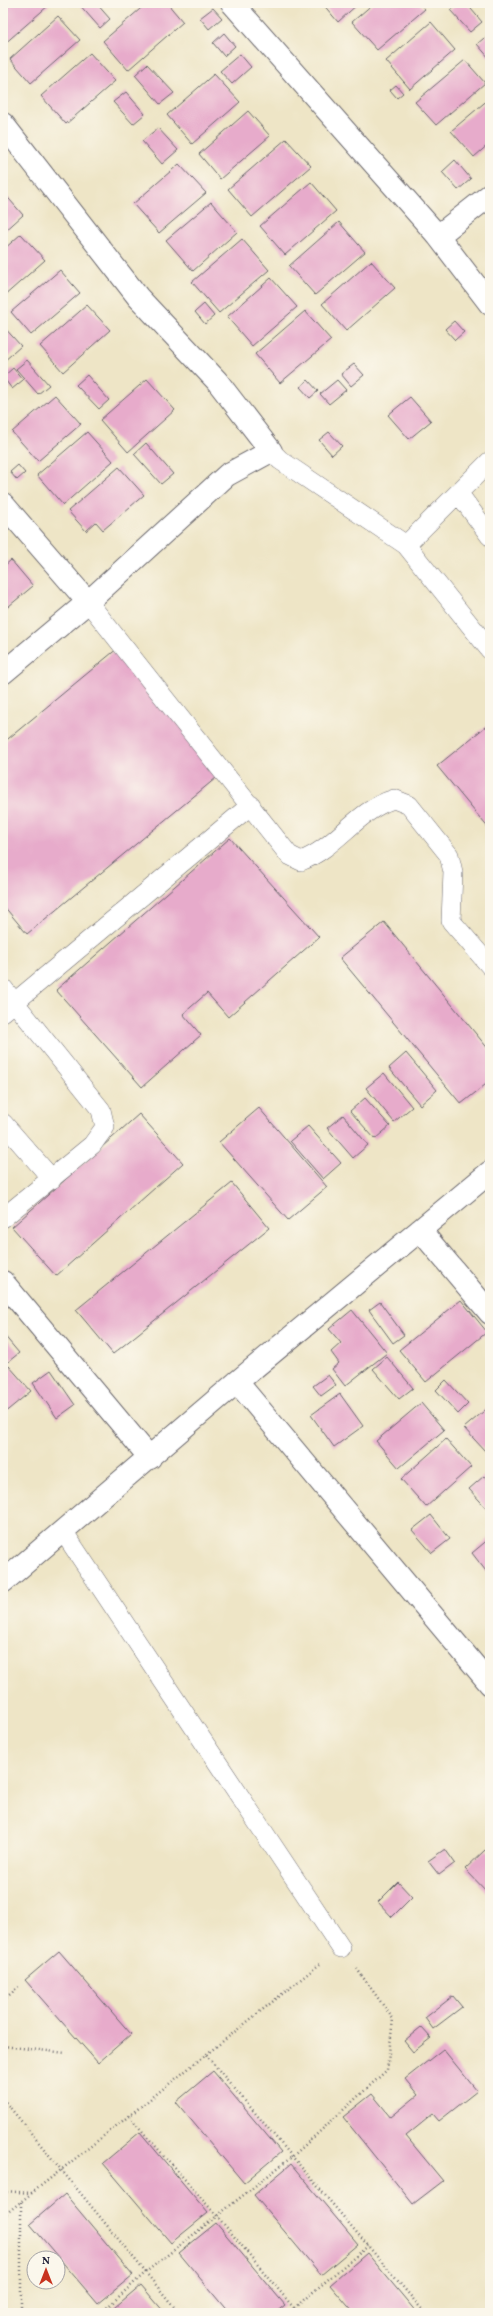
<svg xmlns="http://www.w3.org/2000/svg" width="493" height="2316" font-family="Vollkorn,serif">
	<rect width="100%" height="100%" fill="#fbf7ec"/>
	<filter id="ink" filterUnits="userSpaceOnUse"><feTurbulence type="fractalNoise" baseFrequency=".025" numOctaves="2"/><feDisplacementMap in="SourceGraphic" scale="8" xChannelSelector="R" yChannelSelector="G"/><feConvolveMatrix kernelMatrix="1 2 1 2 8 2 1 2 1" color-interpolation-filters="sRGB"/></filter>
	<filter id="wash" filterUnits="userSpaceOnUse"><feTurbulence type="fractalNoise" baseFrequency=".012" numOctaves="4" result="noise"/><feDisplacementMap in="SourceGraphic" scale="16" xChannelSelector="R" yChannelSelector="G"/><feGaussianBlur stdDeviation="0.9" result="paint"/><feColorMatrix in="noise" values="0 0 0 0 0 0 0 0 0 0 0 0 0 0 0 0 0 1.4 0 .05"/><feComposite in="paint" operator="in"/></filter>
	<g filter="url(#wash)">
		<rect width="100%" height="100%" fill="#eee5c6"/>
		<g id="blocks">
			<path fill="#e7abcb" d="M 3,3 L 47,3 L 49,5 L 3,45 Z
				M 78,3 L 96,3 L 110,19 L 100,28 Z
				M 147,3 L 167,3 L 183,22 L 128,70 L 103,41 Z
				M 322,3 L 359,3 L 338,22 Z
				M 374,3 L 419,3 L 425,9 L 377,50 L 352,22 Z
				M 459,3 L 466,3 L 482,22 L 470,32 L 450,10 Z
				M 213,8 L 222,18 L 209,29 L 200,18 Z
				M 58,16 L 80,40 L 31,83 L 10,59 Z
				M 431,22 L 455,50 L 410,89 L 386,61 Z
				M 224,33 L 235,46 L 224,56 L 213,43 Z
				M 490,33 L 490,59 L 477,44 Z
				M 90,53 L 115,81 L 66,124 L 41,96 Z
				M 240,54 L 251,67 L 232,84 L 220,71 Z
				M 465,60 L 485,83 L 436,125 L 415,102 Z
				M 147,64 L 174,93 L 160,104 L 135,75 Z
				M 214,74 L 240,102 L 192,144 L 167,115 Z
				M 396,85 L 403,93 L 397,98 L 390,90 Z
				M 126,92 L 145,114 L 133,124 L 113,102 Z
				M 490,98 L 490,143 L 474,157 L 451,131 Z
				M 248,111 L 270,136 L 220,179 L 199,154 Z
				M 158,128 L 178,150 L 162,164 L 142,141 Z
				M 286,139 L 311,166 L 252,217 L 228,189 Z
				M 455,160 L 471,179 L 458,190 L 442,172 Z
				M 179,164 L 206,193 L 159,233 L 133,204 Z
				M 311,182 L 336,211 L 285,255 L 260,226 Z
				M 3,192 L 23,215 L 3,233 Z
				M 211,202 L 237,232 L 193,271 L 166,240 Z
				M 339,222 L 365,252 L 315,295 L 289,266 Z
				M 21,234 L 45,260 L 3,297 L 3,250 Z
				M 242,239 L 269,270 L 219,313 L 192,282 Z
				M 371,261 L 395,288 L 346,331 L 322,304 Z
				M 60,270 L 80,293 L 31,335 L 11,312 Z
				M 271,278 L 297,307 L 252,346 L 227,317 Z
				M 204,304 L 214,316 L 205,324 L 195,312 Z
				M 87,305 L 110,330 L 63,372 L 40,346 Z
				M 305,311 L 331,340 L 280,383 L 255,354 Z
				M 454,321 L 464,332 L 455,340 L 445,329 Z
				M 3,326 L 21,346 L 3,362 Z
				M 27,360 L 49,385 L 38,394 L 16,369 Z
				M 354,364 L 364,375 L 351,386 L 341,374 Z
				M 13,368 L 23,380 L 12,389 L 3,377 Z
				M 87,375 L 109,400 L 99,409 L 76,385 Z
				M 147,379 L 175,410 L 128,452 L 100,420 Z
				M 308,380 L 318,391 L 310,398 L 300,387 Z
				M 337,380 L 346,390 L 329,404 L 320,394 Z
				M 55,395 L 81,424 L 38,461 L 12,432 Z
				M 410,397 L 431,421 L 409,439 L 388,415 Z
				M 87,432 L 113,461 L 63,505 L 37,475 Z
				M 329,432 L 342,446 L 332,455 L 319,440 Z
				M 146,443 L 173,474 L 161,484 L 134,454 Z
				M 18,465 L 25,473 L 17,480 L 10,472 Z
				M 119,467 L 144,495 L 103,530 L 96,522 L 86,531 L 68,511 Z
				M 11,560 L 33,586 L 3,611 L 3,567 Z
				M 118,648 L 222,773 L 27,934 L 3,905 L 3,743 Z
				M 490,723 L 490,830 L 437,766 Z
				M 230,838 L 319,937 L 228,1017 L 207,993 L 183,1014 L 201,1035 L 142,1087 L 56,990 Z
				M 384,922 L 490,1051 L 490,1081 L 461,1104 L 340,958 Z
				M 406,1053 L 437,1090 L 420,1105 L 389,1068 Z
				M 384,1073 L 412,1107 L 394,1122 L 366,1088 Z
				M 365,1098 L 390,1126 L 375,1139 L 350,1111 Z
				M 259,1108 L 327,1187 L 288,1220 L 219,1142 Z
				M 139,1114 L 183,1163 L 56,1276 L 12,1227 Z
				M 343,1115 L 368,1145 L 353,1158 L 327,1128 Z
				M 308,1126 L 341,1163 L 323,1179 L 290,1141 Z
				M 232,1183 L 269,1228 L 113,1354 L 76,1310 Z
				M 461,1300 L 487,1332 L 426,1382 L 399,1350 Z
				M 380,1302 L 404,1335 L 393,1343 L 369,1310 Z
				M 352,1310 L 387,1353 L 345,1386 L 332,1369 L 339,1363 L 331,1352 L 341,1343 L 329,1329 Z
				M 3,1334 L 19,1353 L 3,1366 Z
				M 387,1357 L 413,1388 L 399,1399 L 373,1369 Z
				M 9,1366 L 31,1391 L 3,1414 L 3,1371 Z
				M 51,1370 L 75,1405 L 57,1418 L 33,1383 Z
				M 328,1375 L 336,1385 L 321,1396 L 313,1386 Z
				M 446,1380 L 468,1404 L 458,1414 L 436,1390 Z
				M 340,1394 L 363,1426 L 334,1447 L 311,1415 Z
				M 421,1403 L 444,1430 L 399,1468 L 376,1441 Z
				M 490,1406 L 490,1447 L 485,1451 L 464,1428 Z
				M 446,1439 L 471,1467 L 426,1507 L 401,1479 Z
				M 484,1476 L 490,1483 L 490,1512 L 469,1489 Z
				M 431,1515 L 450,1539 L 432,1553 L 412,1530 Z
				M 490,1538 L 490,1574 L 489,1575 L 472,1553 Z
				M 445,1849 L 455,1863 L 439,1875 L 428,1861 Z
				M 485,1850 L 490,1854 L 490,1895 L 465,1869 Z
				M 398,1882 L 412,1897 L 392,1917 L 378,1902 Z
				M 59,1951 L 131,2034 L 98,2063 L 25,1980 Z
				M 453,1996 L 462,2007 L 433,2029 L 425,2018 Z
				M 421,2027 L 431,2038 L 413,2052 L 404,2041 Z
				M 443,2049 L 477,2091 L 439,2121 L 433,2114 L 406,2136 L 443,2181 L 413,2204 L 343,2117 L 372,2094 L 391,2117 L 418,2095 L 405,2079 Z
				M 213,2071 L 281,2152 L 244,2183 L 176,2102 Z
				M 140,2132 L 208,2213 L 171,2243 L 103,2163 Z
				M 291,2164 L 358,2244 L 321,2275 L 254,2195 Z
				M 65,2194 L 133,2275 L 98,2304 L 30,2224 Z
				M 216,2223 L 285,2305 L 275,2313 L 229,2313 L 179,2253 Z
				M 367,2253 L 417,2313 L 354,2313 L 330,2285 Z
				M 141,2285 L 165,2313 L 108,2313 Z"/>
		</g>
	</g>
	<g filter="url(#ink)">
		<use href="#blocks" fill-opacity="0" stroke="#69666c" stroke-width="1"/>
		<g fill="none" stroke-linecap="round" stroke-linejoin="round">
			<g stroke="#69666c" stroke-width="20">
				<path id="lane" d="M 271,451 L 280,460 L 406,545 L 490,650
					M 459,494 L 490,536
					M 406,545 L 490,461
					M 88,602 L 289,855 L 301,861 C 336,848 357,810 394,799 L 409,805 L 449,855 L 453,872 L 451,921 L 490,966
					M 3,988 L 101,1110 L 105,1127 L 92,1145 L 3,1218
					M 3,1012 L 251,805
					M 3,1123 L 52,1179
					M 63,1531 L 341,1948"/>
			</g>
			<g stroke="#69666c" stroke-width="24">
				<path id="street" d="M 232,3 L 438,236 L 490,304
					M 3,124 L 138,297 L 217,381 L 271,451 L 227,475 L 88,602 L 3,673
					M 438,236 L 490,195
					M 3,504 L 88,602
					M 420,1230 L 490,1313
					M 3,1282 L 150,1458
					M 237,1382 L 490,1684
					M 3,1582 L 237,1382 L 490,1172"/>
			</g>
			<path stroke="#69666c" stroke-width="2.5" stroke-dasharray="1 3" stroke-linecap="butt" d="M 3,2000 L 19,1987
				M 3,2046 L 66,2053
				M 206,2055 L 425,2313
				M 3,2099 L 179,2313
				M 129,2116 L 217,2216 L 298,2313
				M 3,2191 L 32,2193
				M 21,2202 L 21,2313
				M 3,2216 L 320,1964
				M 101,2313 L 146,2272 L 293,2156 L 387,2070 L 393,2019 L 357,1969
				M 288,2313 L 368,2246"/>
			<use href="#lane" stroke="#fff" stroke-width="19"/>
			<use href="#street" stroke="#fff" stroke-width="22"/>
		</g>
	</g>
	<rect width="493" height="2316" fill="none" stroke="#fbf7ec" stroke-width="16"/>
	<g transform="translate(46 2270)"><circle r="19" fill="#fbf7ec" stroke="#a4a2a5"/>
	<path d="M0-3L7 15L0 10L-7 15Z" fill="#c8321e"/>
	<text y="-6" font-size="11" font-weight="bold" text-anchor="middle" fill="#22223b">N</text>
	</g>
</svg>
